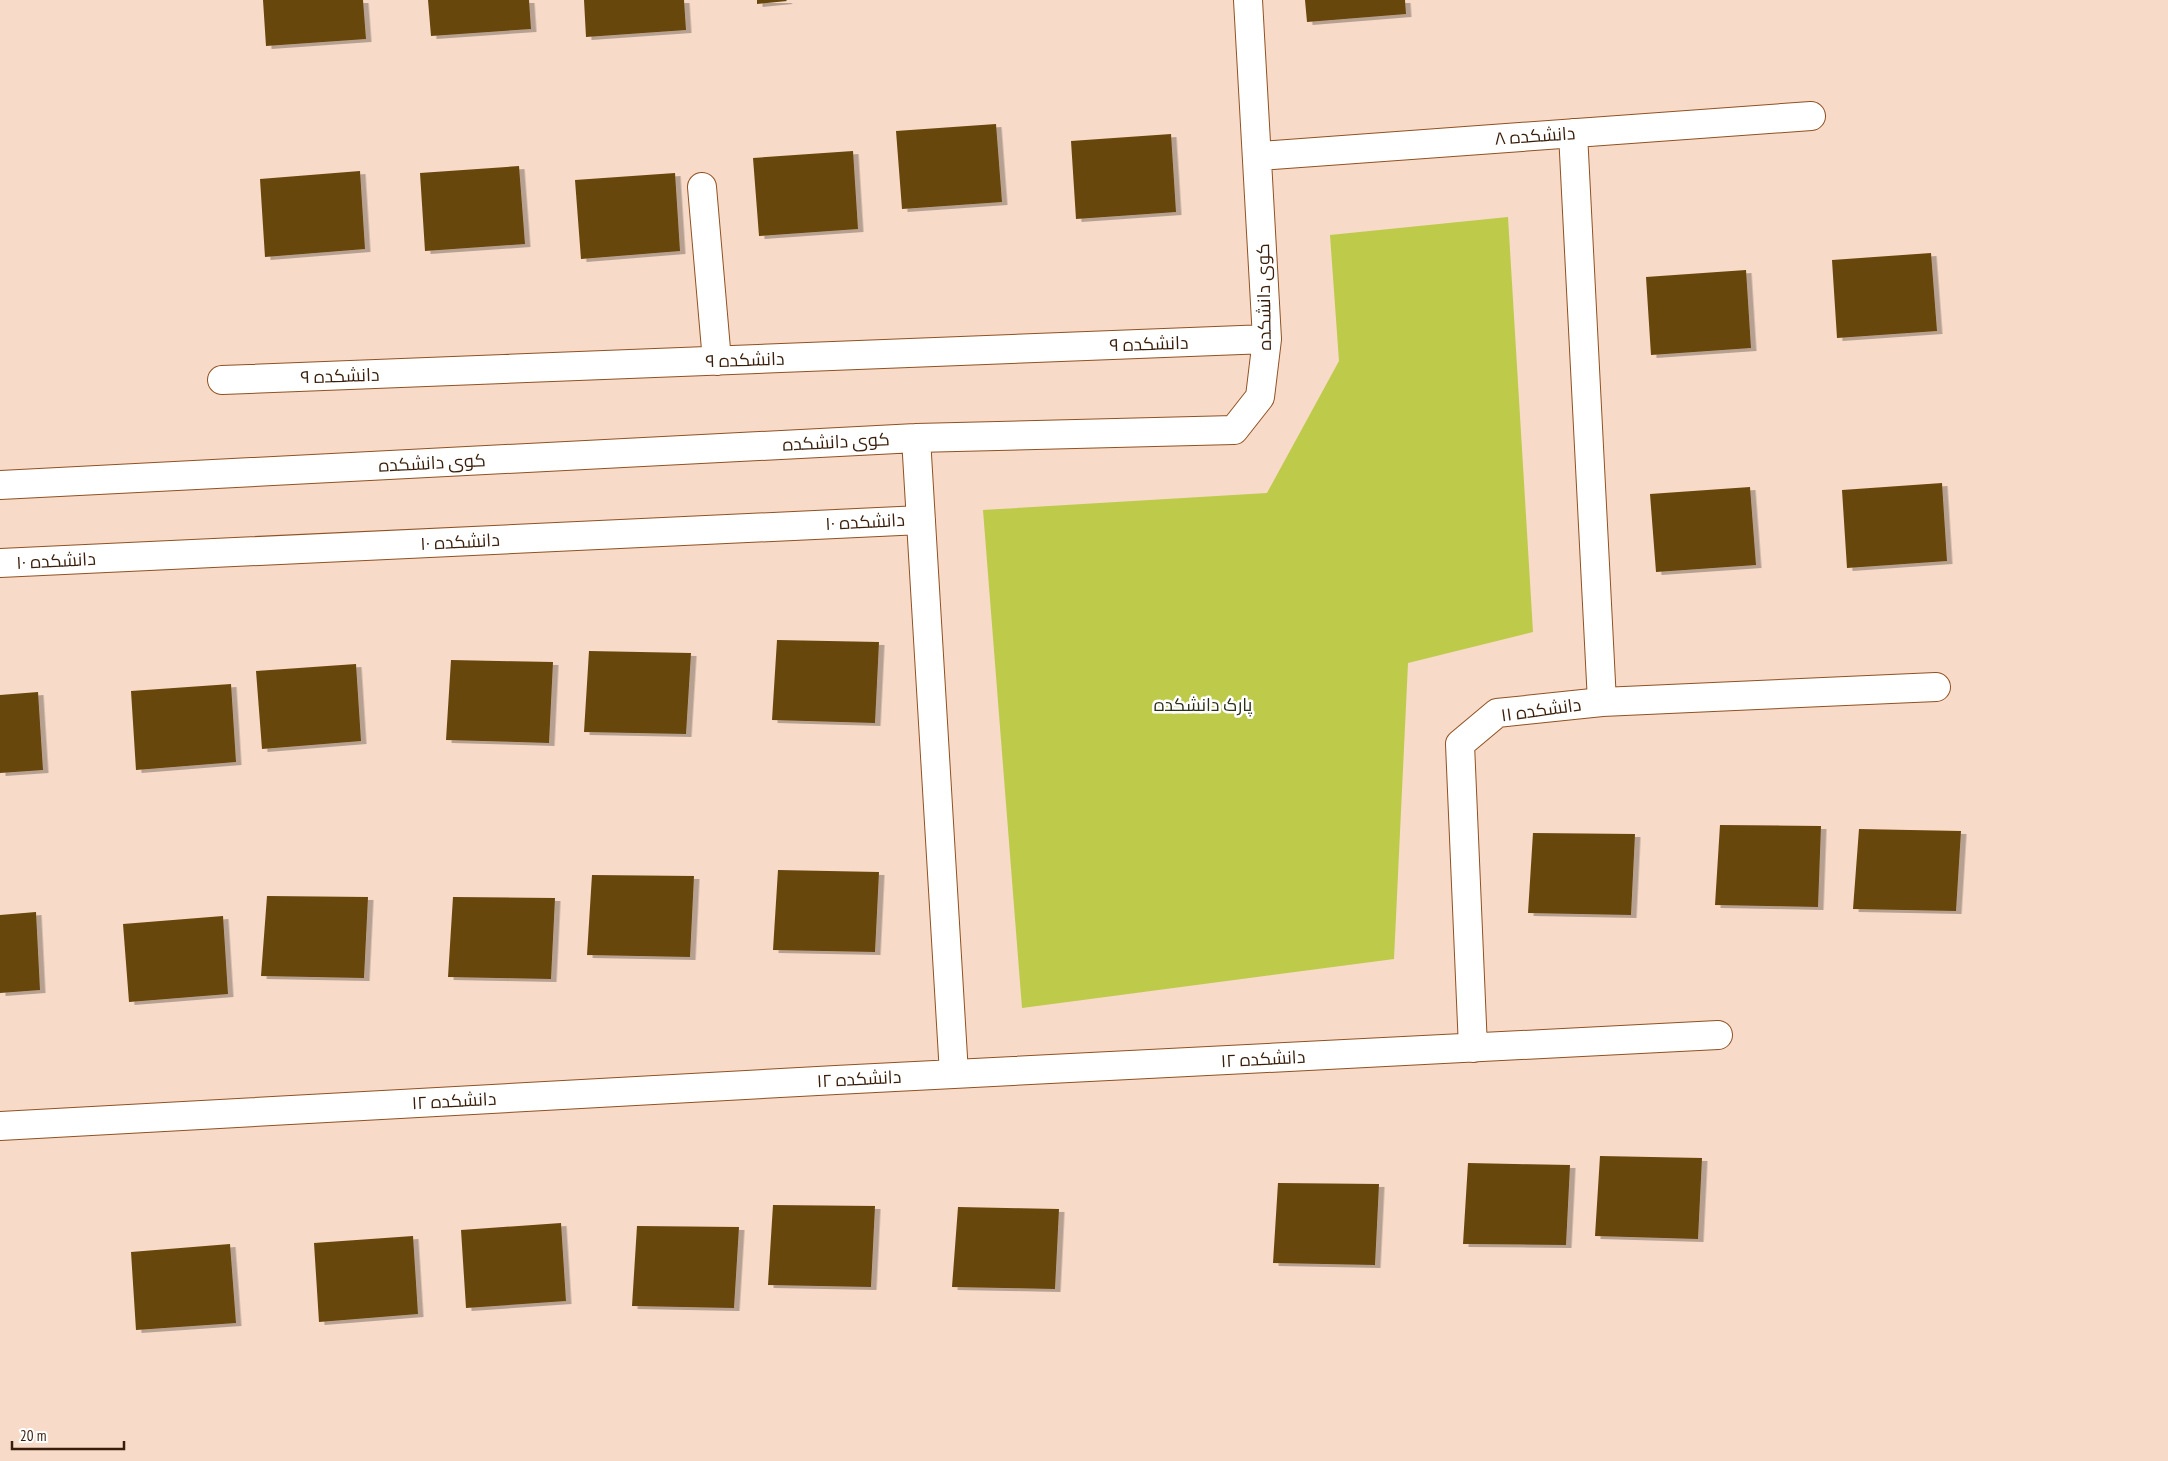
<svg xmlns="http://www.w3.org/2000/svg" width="2168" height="1461" font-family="'PT Sans Narrow',Cairo,sans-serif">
	<defs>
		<filter id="shadow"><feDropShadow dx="5.5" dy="3" stdDeviation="0" flood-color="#0004"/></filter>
	</defs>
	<rect width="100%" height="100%" fill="#f7dac7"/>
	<path fill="#beca49" d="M 1508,217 L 1533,632 L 1408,663 L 1394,959 L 1022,1008 L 983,510 L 1267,493 L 1339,361 L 1330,235 Z"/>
	<path fill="#68460d" filter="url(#shadow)" d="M 263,0 L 363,0 L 366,39 L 266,46 Z
		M 428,0 L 529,0 L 531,29 L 431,36 Z
		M 584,0 L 684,0 L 686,30 L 586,37 Z
		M 757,0 L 786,0 L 787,1 L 757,4 Z
		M 1305,0 L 1405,0 L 1406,14 L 1307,22 Z
		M 996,124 L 1002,202 L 902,209 L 896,131 Z
		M 1171,134 L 1176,212 L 1076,219 L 1071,141 Z
		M 853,151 L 858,229 L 759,236 L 753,158 Z
		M 519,166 L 525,244 L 425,251 L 420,173 Z
		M 360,171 L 365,249 L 265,257 L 260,179 Z
		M 675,173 L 680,251 L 581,259 L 575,180 Z
		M 1931,253 L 1937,331 L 1837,338 L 1832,260 Z
		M 1746,270 L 1751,348 L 1651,355 L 1646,277 Z
		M 1942,483 L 1947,561 L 1847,568 L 1842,490 Z
		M 1750,487 L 1756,565 L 1656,572 L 1650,494 Z
		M 777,640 L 879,642 L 875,723 L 772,720 Z
		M 589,651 L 691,653 L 686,734 L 584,732 Z
		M 451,660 L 553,662 L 549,743 L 446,740 Z
		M 356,664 L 361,741 L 262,749 L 256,671 Z
		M 231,684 L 236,762 L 136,770 L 131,691 Z
		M 38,692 L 43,770 L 0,773 L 0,695 Z
		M 1720,825 L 1821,826 L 1818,907 L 1715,905 Z
		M 1859,829 L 1961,831 L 1956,911 L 1853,909 Z
		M 1533,833 L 1635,834 L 1631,915 L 1528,913 Z
		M 778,870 L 879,872 L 875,952 L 773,950 Z
		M 592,875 L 694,876 L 690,957 L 587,955 Z
		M 267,896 L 368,897 L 364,978 L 261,976 Z
		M 453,897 L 555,898 L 551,979 L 448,977 Z
		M 36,912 L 40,990 L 0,993 L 0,915 Z
		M 223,916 L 228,994 L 129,1002 L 123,924 Z
		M 1600,1156 L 1702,1158 L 1698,1239 L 1595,1236 Z
		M 1468,1163 L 1570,1165 L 1566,1245 L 1463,1244 Z
		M 1278,1183 L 1379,1184 L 1375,1265 L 1273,1263 Z
		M 773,1205 L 875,1206 L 871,1287 L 768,1285 Z
		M 958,1207 L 1059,1209 L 1055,1289 L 952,1287 Z
		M 561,1223 L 566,1301 L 466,1308 L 461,1230 Z
		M 637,1226 L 739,1227 L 734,1308 L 632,1306 Z
		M 413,1236 L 418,1314 L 319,1322 L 314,1243 Z
		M 230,1244 L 236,1323 L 136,1330 L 131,1252 Z"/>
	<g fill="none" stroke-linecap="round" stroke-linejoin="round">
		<g stroke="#905122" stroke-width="30">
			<path id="minor" d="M 1573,133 L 1602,702
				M 1259,156 L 1811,116
				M 702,187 L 717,361
				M 222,380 L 1267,339
				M 916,438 L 954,1074
				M 0,485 L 916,438 L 1234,430 L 1260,397 L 1267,339 L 1248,0
				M 0,563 L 921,520
				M 1473,1048 L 1460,744 L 1497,713 L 1602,702 L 1936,687
				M 0,1126 L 836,1080 L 1718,1035"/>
		</g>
		<use href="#minor" stroke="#fff" stroke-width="28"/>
	</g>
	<g text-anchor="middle" stroke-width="5" stroke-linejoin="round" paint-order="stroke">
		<g font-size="18" fill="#391e0b" stroke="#fff">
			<text transform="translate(1535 136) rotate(-4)" y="6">دانشکده ۸</text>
			<text transform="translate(1264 297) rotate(-91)" y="6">کوی دانشکده</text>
			<text transform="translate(1149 344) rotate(-2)" y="6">دانشکده ۹</text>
			<text transform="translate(745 360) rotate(-2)" y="6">دانشکده ۹</text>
			<text transform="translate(340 376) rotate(-2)" y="6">دانشکده ۹</text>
			<text transform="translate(836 442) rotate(-3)" y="6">کوی دانشکده</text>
			<text transform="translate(432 463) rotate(-3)" y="6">کوی دانشکده</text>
			<text transform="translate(865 522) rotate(-3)" y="6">دانشکده ۱۰</text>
			<text transform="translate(460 542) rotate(-3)" y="6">دانشکده ۱۰</text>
			<text transform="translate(56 561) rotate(-3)" y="6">دانشکده ۱۰</text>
			<text transform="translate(1541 710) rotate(-8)" y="6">دانشکده ۱۱</text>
			<text transform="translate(1263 1059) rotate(-3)" y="6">دانشکده ۱۲</text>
			<text transform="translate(859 1079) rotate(-3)" y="6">دانشکده ۱۲</text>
			<text transform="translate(454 1101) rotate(-3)" y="6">دانشکده ۱۲</text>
		</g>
		<g font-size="18" fill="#2d2f19" stroke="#fff">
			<text x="1203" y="711">پارک دانشکده</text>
		</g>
	</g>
	<path d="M12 1441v8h112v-8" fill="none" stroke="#391e0b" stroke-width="2.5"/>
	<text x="20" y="1441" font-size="15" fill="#391e0b" stroke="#ffffff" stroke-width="4" paint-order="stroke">20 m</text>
</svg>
